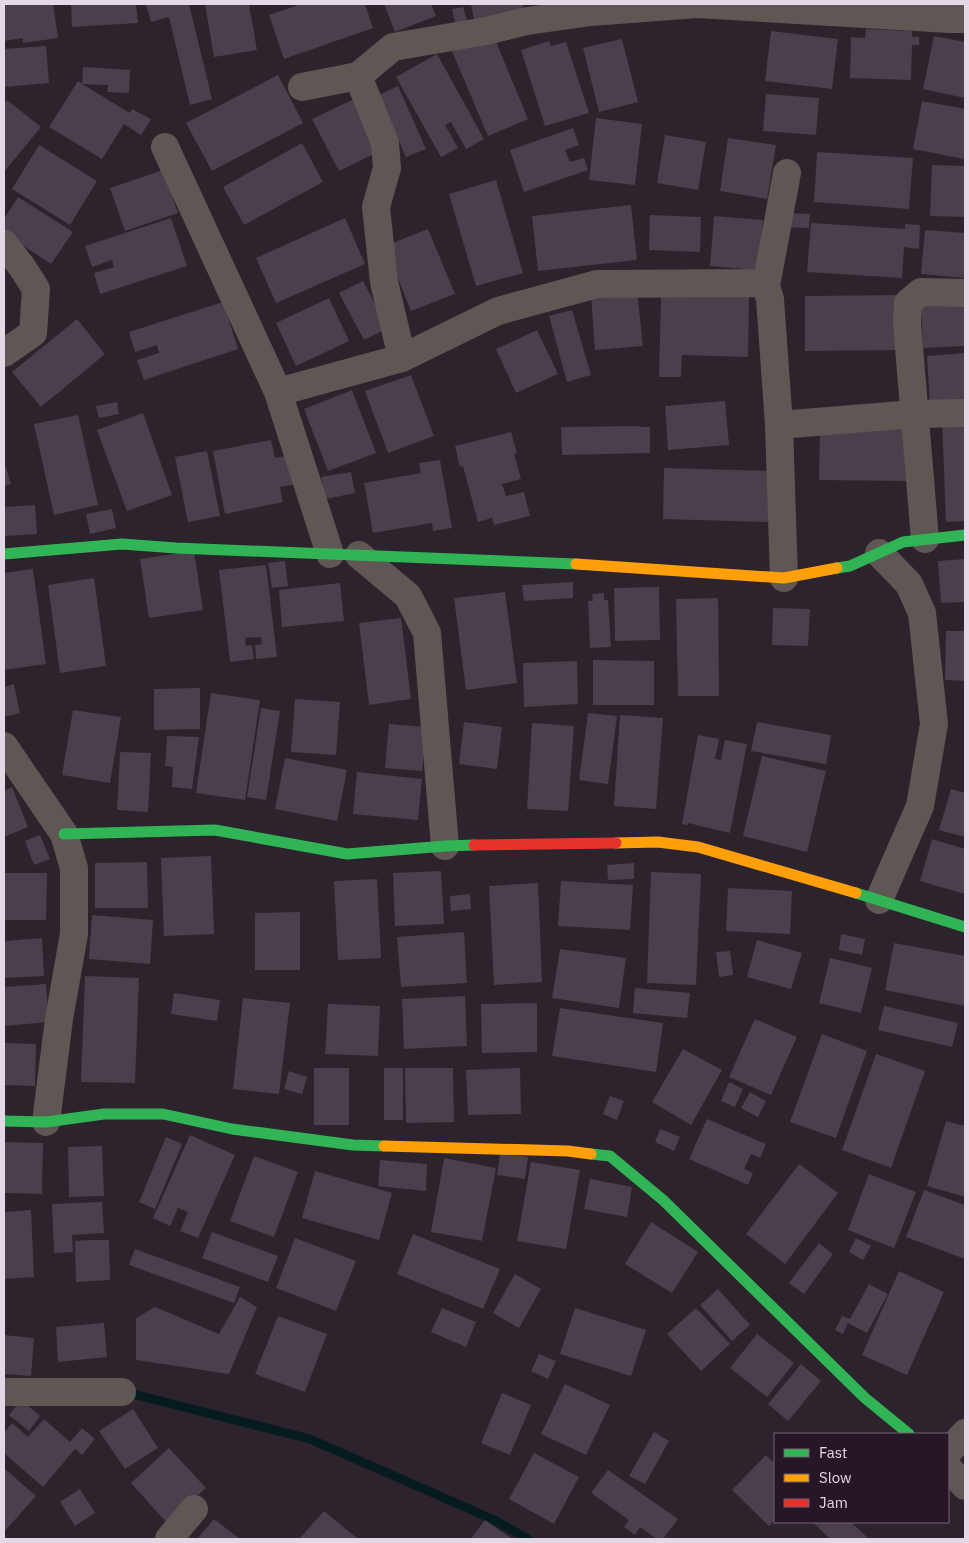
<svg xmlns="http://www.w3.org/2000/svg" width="969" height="1543" font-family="'IBM Plex Sans',sans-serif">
	<rect width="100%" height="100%" fill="#2c232c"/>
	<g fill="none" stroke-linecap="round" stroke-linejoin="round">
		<path stroke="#061b1e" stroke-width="9" d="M 124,1394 L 129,1393 L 310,1439 L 492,1519 L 528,1539"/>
	</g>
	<path fill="#4a3f4b" d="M 4,4 L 53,4 L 58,38 L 23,43 L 23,38 L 4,41 Z
		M 71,4 L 136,4 L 138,23 L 72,27 Z
		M 146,4 L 189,4 L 212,99 L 190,105 L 169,17 L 151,22 Z
		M 205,4 L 249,4 L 257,50 L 214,57 Z
		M 301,4 L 365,4 L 373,28 L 284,59 L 269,15 Z
		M 384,4 L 431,4 L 436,16 L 395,32 Z
		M 471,4 L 523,4 L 524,12 L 474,19 Z
		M 463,7 L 469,26 L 457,30 L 452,9 Z
		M 866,29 L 912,31 L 912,37 L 919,37 L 919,45 L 912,45 L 911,80 L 850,78 L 851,37 L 865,38 Z
		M 771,31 L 838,39 L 832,89 L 765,81 Z
		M 492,32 L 528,119 L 488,136 L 451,49 Z
		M 934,36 L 965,42 L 965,98 L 923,89 Z
		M 622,39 L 638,102 L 599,112 L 583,48 Z
		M 549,41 L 551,46 L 566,42 L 589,113 L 545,126 L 521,50 Z
		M 46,46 L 49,83 L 4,87 L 4,49 Z
		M 437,54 L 484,139 L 466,149 L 451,122 L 445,125 L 458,148 L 441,157 L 396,77 Z
		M 83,67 L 130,70 L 129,93 L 107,92 L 108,85 L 82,84 L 130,113 L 132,109 L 151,119 L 141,135 L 124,124 L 102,159 L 49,127 L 78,81 L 82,84 Z
		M 278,75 L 303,123 L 212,171 L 186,123 Z
		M 398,86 L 426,149 L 406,157 L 378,95 Z
		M 766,94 L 819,98 L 816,135 L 763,131 Z
		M 356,98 L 382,150 L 339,171 L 312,119 Z
		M 7,100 L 41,127 L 4,172 L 4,103 Z
		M 922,101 L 965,109 L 964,159 L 913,149 Z
		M 596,118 L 642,124 L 635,185 L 589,180 Z
		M 573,128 L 579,145 L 565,150 L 570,162 L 584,158 L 588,170 L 524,192 L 510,150 Z
		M 665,135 L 706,142 L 698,190 L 657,183 Z
		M 728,138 L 776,145 L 767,199 L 720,191 Z
		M 302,143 L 323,182 L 244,225 L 223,187 Z
		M 39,145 L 97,181 L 70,225 L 12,189 Z
		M 817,152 L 913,158 L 909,209 L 814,202 Z
		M 932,165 L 965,166 L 965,217 L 930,216 Z
		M 163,170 L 178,213 L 125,231 L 110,188 Z
		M 496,180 L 523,273 L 476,286 L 449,194 Z
		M 18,197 L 73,232 L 51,264 L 4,233 L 4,219 Z
		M 631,205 L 637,260 L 538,271 L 532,216 Z
		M 785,213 L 810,214 L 809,228 L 785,227 Z
		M 650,215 L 701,217 L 700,252 L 649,250 Z
		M 714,216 L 763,220 L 758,270 L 710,266 Z
		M 171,218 L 187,266 L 100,294 L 94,273 L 114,267 L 112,260 L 92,267 L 85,246 Z
		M 345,218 L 365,264 L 276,303 L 256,258 Z
		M 811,223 L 905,229 L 905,224 L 920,225 L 919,249 L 904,247 L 902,278 L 807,272 Z
		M 428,229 L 455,294 L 411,311 L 385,246 Z
		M 925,230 L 965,233 L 965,278 L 921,274 Z
		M 363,281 L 388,328 L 364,340 L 339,293 Z
		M 637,292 L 643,346 L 595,350 L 591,294 Z
		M 901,295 L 901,350 L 805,351 L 805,296 Z
		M 661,296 L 749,297 L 748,357 L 682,355 L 681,377 L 659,377 Z
		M 965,297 L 965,346 L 923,348 L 921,300 Z
		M 329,298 L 349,341 L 296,366 L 276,323 Z
		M 223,302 L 238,349 L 144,380 L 137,360 L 159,353 L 157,345 L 135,352 L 129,332 Z
		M 572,310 L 591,375 L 567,382 L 549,316 Z
		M 77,319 L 105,354 L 41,407 L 12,372 Z
		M 537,330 L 558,374 L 516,393 L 496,349 Z
		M 965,353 L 965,403 L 930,405 L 927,356 Z
		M 411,375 L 434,436 L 388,453 L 365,391 Z
		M 352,390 L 376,453 L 328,471 L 304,409 Z
		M 725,401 L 729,445 L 668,450 L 665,406 Z
		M 117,402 L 119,414 L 99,418 L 96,406 Z
		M 143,413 L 172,495 L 127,511 L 97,430 Z
		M 78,415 L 98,505 L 54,515 L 34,424 Z
		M 965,417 L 965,521 L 946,522 L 942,418 Z
		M 907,421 L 907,481 L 819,480 L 820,429 Z
		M 639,426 L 639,427 L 650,427 L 650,453 L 562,455 L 561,427 Z
		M 511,432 L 517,453 L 514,454 L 521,479 L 502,484 L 506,496 L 524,492 L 530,516 L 494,525 L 492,518 L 478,522 L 463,466 L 460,467 L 455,446 Z
		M 271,440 L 275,458 L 294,454 L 300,483 L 280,487 L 283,502 L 225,514 L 213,451 Z
		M 207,451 L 220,516 L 188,522 L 175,457 Z
		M 440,460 L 452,528 L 433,531 L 432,523 L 373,533 L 364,483 L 421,473 L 419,463 Z
		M 4,461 L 11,484 L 4,486 Z
		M 664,468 L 770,471 L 768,522 L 663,519 Z
		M 351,472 L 355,493 L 326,499 L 321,477 Z
		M 35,505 L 37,534 L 4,536 L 4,507 Z
		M 112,509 L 116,528 L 90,534 L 86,514 Z
		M 194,551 L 203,610 L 149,618 L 140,559 Z
		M 965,559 L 965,602 L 941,603 L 938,561 Z
		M 285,561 L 288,586 L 272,588 L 268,563 Z
		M 266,565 L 277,657 L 256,659 L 255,645 L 262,644 L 261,637 L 245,638 L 246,646 L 252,645 L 254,659 L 230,662 L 219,570 Z
		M 33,569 L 46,664 L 4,670 L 4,573 Z
		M 94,578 L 106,666 L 60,673 L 48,585 Z
		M 573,582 L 573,598 L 524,601 L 522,585 Z
		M 340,583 L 344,621 L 282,627 L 279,590 Z
		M 659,587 L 660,640 L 615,641 L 614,588 Z
		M 505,592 L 517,683 L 466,690 L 454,598 Z
		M 604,593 L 604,600 L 608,600 L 611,647 L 590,648 L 588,601 L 593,601 L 592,594 Z
		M 718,598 L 719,696 L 678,696 L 676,599 Z
		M 773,608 L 810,609 L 808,646 L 772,645 Z
		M 401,618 L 411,699 L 369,705 L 359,623 Z
		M 946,631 L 965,631 L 965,681 L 945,680 Z
		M 593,660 L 654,661 L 654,705 L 593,705 Z
		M 577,661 L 578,704 L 524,707 L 523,663 Z
		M 14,684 L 20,713 L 4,717 L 4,687 Z
		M 200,688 L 200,729 L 154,730 L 154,689 Z
		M 211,693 L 260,700 L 245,800 L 196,793 Z
		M 295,699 L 340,702 L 336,755 L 291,752 Z
		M 261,708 L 280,711 L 266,800 L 247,797 Z
		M 73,710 L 121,717 L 110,783 L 62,775 Z
		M 588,713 L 617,716 L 608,784 L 579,780 Z
		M 620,715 L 663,718 L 656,809 L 614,806 Z
		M 464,722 L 502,727 L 497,769 L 459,764 Z
		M 757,722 L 831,735 L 826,764 L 751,751 Z
		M 532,723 L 574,726 L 568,811 L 527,809 Z
		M 389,724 L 426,727 L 422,771 L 385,768 Z
		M 698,735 L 719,739 L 715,759 L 721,760 L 725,740 L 747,744 L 730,833 L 688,823 L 688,825 L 682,824 Z
		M 167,736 L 199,737 L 192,789 L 172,787 L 173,767 L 165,766 Z
		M 120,752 L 151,753 L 148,812 L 117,810 Z
		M 762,756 L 826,771 L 807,852 L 743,836 Z
		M 285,758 L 347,770 L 337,821 L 275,809 Z
		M 357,772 L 422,779 L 418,820 L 353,814 Z
		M 12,787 L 28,827 L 4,837 L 4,791 Z
		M 951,789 L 965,793 L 965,837 L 939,830 Z
		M 40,835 L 50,859 L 34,865 L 25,841 Z
		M 932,839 L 965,849 L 965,894 L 920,881 Z
		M 211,856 L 214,934 L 164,936 L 161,858 Z
		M 147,862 L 148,908 L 95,908 L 95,863 Z
		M 634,863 L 634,879 L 608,880 L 607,865 Z
		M 441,871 L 444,924 L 395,926 L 393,873 Z
		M 651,872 L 701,874 L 696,985 L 647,983 Z
		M 4,873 L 47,873 L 46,920 L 4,920 Z
		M 377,879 L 381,958 L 338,960 L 334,881 Z
		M 561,881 L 633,885 L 630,930 L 558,926 Z
		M 538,883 L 542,982 L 494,985 L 489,886 Z
		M 728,888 L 792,891 L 790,934 L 726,931 Z
		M 470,894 L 471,909 L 451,911 L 450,896 Z
		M 300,912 L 300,970 L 255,970 L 255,913 Z
		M 92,915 L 153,920 L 150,964 L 89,959 Z
		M 464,932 L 467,983 L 401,987 L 397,937 Z
		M 841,934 L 865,939 L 862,955 L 839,950 Z
		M 42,938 L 44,976 L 4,978 L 4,941 Z
		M 757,940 L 802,953 L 791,989 L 747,977 Z
		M 894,943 L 965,956 L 965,1006 L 885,990 Z
		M 560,949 L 626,958 L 619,1008 L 552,998 Z
		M 730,951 L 733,975 L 719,977 L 716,952 Z
		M 830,958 L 872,968 L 861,1013 L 819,1003 Z
		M 85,976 L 139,978 L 135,1083 L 81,1082 Z
		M 46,984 L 49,1022 L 4,1026 L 4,987 Z
		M 635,988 L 690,993 L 687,1018 L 633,1013 Z
		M 174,993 L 220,1000 L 217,1021 L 171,1014 Z
		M 465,996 L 467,1046 L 404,1049 L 402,999 Z
		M 243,998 L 290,1003 L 279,1094 L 233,1089 Z
		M 537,1003 L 537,1052 L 482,1053 L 481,1004 Z
		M 328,1004 L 380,1006 L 378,1056 L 325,1054 Z
		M 884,1006 L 958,1023 L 952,1047 L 878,1030 Z
		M 560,1008 L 663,1023 L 656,1072 L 552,1056 Z
		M 755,1019 L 797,1037 L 771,1095 L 729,1077 Z
		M 822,1034 L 867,1051 L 836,1138 L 790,1122 Z
		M 4,1043 L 36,1044 L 35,1086 L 4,1085 Z
		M 683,1049 L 722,1070 L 691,1125 L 652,1102 Z
		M 876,1054 L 925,1071 L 891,1168 L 842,1150 Z
		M 314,1068 L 349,1068 L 349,1125 L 314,1125 Z
		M 384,1068 L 403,1068 L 403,1120 L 384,1120 Z
		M 405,1068 L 453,1068 L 454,1122 L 406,1123 Z
		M 520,1068 L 521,1114 L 468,1115 L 466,1070 Z
		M 289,1071 L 307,1077 L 302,1094 L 284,1089 Z
		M 729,1082 L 743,1089 L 735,1107 L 721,1101 Z
		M 750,1092 L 766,1101 L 758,1117 L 741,1108 Z
		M 610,1096 L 624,1101 L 617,1120 L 603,1114 Z
		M 707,1119 L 766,1144 L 760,1158 L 751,1154 L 744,1169 L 753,1173 L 748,1185 L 689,1159 Z
		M 946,1121 L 965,1126 L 965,1197 L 927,1186 Z
		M 660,1129 L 680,1137 L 674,1151 L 655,1142 Z
		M 190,1135 L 235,1155 L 198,1238 L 180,1231 L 188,1212 L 178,1208 L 170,1226 L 153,1218 Z
		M 166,1137 L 182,1144 L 155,1209 L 139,1202 Z
		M 4,1142 L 43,1143 L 42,1194 L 4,1193 Z
		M 102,1146 L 104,1196 L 69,1197 L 68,1147 Z
		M 500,1154 L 528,1157 L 525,1179 L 497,1175 Z
		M 254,1156 L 298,1172 L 274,1237 L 230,1221 Z
		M 444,1158 L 496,1168 L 482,1241 L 431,1232 Z
		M 380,1160 L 427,1164 L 426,1191 L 378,1186 Z
		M 531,1162 L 580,1170 L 566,1249 L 517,1241 Z
		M 799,1164 L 838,1193 L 785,1264 L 746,1234 Z
		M 315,1171 L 392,1193 L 379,1240 L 302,1218 Z
		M 869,1174 L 916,1192 L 894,1248 L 848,1230 Z
		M 590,1179 L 632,1187 L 627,1217 L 584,1209 Z
		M 924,1190 L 965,1205 L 965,1259 L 906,1237 Z
		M 102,1202 L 104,1233 L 72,1235 L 73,1252 L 54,1253 L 52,1204 Z
		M 31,1210 L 34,1277 L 4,1279 L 4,1212 Z
		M 651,1222 L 698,1252 L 672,1293 L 625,1264 Z
		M 212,1232 L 278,1256 L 268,1282 L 202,1258 Z
		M 413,1234 L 500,1269 L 483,1309 L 397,1274 Z
		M 295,1238 L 356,1261 L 336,1311 L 276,1288 Z
		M 856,1238 L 871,1246 L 863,1260 L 849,1252 Z
		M 90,1240 L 109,1240 L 110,1280 L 76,1282 L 75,1241 Z
		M 819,1243 L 833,1254 L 804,1294 L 789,1283 Z
		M 135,1249 L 240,1287 L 234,1303 L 129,1265 Z
		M 899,1271 L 944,1292 L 907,1375 L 862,1355 Z
		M 515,1274 L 541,1289 L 519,1328 L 493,1313 Z
		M 869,1284 L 888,1294 L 867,1333 L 848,1323 L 843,1334 L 835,1330 L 842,1316 L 850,1319 Z
		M 718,1289 L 750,1325 L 732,1341 L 700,1305 Z
		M 240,1297 L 257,1307 L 229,1374 L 136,1360 L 136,1318 L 155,1307 L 219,1334 Z
		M 442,1308 L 476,1322 L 466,1347 L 431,1332 Z
		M 575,1308 L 646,1330 L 631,1376 L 560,1354 Z
		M 696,1308 L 730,1344 L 701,1371 L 667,1334 Z
		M 278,1316 L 327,1334 L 305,1392 L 255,1374 Z
		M 104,1323 L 107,1357 L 58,1362 L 56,1327 Z
		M 757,1334 L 794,1363 L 767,1397 L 730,1368 Z
		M 4,1335 L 34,1338 L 31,1376 L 4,1374 Z
		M 539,1354 L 556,1361 L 548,1379 L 531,1371 Z
		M 801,1364 L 821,1381 L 788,1421 L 768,1404 Z
		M 565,1384 L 610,1405 L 586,1455 L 541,1434 Z
		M 502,1393 L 531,1405 L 510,1455 L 481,1443 Z
		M 21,1400 L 40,1416 L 29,1431 L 9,1415 Z
		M 133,1409 L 158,1448 L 125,1469 L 99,1431 Z
		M 44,1419 L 70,1442 L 82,1428 L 95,1439 L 82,1455 L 75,1449 L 43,1487 L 4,1453 L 4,1433 L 12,1423 L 28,1437 Z
		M 654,1432 L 669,1441 L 645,1484 L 629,1476 Z
		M 169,1448 L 206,1488 L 167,1523 L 131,1483 Z
		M 534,1453 L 579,1477 L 554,1524 L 509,1499 Z
		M 766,1455 L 775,1464 L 775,1519 L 769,1526 L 732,1490 Z
		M 4,1468 L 36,1496 L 4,1532 Z
		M 608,1470 L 678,1519 L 663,1539 L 657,1539 L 640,1527 L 635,1535 L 624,1527 L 629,1520 L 591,1493 Z
		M 80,1489 L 95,1513 L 75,1526 L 60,1502 Z
		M 324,1511 L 358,1539 L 299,1539 Z
		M 214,1519 L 240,1539 L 197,1539 Z
		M 485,1520 L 512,1539 L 471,1539 Z
		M 813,1522 L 851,1522 L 869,1539 L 830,1539 Z"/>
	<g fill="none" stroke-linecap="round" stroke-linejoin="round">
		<path stroke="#5e5754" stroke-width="28" d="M 358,76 L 385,143 L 387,168 L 376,207 L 384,282 L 402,358
			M 302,87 L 358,76 L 393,47 L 486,31 L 527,21 L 591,12 L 697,4 L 950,19 L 965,19
			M 165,147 L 278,392 L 330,554
			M 4,244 L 22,267 L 36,289 L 33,333 L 4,353
			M 278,392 L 402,358 L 498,311 L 597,284 L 759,283 L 766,286
			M 779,425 L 914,414 L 965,413
			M 925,539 L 907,323 L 908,303 L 921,292 L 965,293
			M 359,555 L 408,596 L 427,633 L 445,846
			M 784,578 L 779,425 L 770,299 L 766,286 L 787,173
			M 4,746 L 64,834 L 74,868 L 74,934 L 59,1019 L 46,1122
			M 879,900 L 920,806 L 934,724 L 922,613 L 909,584 L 879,553
			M 4,1392 L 122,1392
			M 948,1452 L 965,1433
			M 948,1468 L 965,1486
			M 169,1539 L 194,1509"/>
		<path stroke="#30b455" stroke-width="11" d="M 4,554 L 122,544 L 176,548 L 576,564
			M 837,568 L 850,566 L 903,542 L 965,535
			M 64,834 L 215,830 L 347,854 L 445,846 L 474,845
			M 856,893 L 965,927
			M 4,1121 L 46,1122 L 104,1114 L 163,1114 L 232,1129 L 353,1145 L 384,1146
			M 591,1154 L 610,1156 L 663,1200 L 865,1398 L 909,1434"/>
		<path stroke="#ff9f0a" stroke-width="11" d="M 576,564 L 784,578 L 837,568
			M 616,843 L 658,842 L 698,847 L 856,893
			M 384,1146 L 568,1151 L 591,1154"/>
		<path stroke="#e5322d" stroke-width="11" d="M 474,845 L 616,843"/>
	</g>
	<rect width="969" height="1543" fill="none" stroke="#e3d8e4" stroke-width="10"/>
	<rect x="774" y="1433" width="175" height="90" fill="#261626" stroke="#726472"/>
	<rect x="784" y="1449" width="25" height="8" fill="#30b455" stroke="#726472"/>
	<text x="819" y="1458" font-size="15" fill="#e3d8e4">Fast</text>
	<rect x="784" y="1474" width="25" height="8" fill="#ff9f0a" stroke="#726472"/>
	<text x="819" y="1483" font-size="15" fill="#e3d8e4">Slow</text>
	<rect x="784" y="1499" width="25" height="8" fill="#e5322d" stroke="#726472"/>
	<text x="819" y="1508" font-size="15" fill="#e3d8e4">Jam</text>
</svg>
